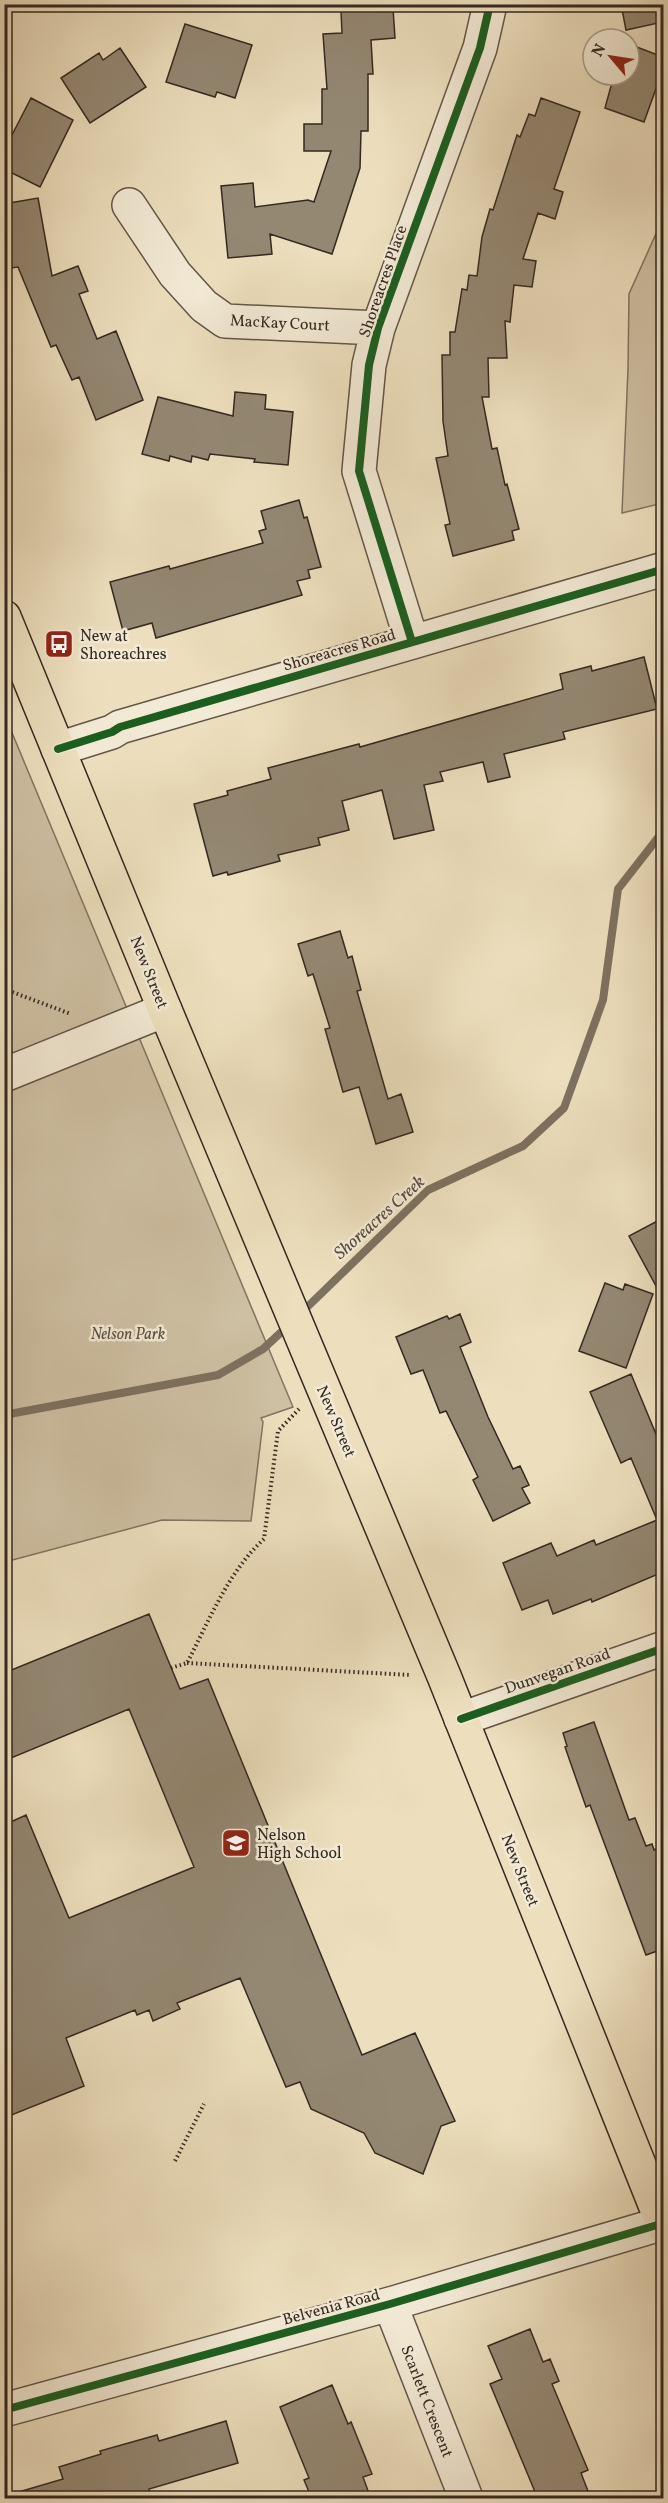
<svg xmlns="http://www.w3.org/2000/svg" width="668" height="2503" font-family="Vollkorn,serif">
	<rect width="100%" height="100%" fill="#eddfbe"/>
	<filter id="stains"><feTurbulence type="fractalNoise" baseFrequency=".00333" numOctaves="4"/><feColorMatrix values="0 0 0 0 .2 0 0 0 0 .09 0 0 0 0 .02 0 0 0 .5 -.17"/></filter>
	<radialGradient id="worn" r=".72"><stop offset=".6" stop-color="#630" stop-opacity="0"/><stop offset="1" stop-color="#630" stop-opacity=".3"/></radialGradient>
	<path fill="#cec0a3" stroke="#817462" stroke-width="1.5" d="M 663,218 L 663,503 L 622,513 L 628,369 L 629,294 Z
		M 5,716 L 293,1407 L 261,1418 L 263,1422 L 251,1521 L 162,1520 L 5,1562 Z"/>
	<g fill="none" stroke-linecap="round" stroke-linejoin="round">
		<path stroke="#7d715f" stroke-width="8" d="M 299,1315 L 428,1190 L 523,1146 L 564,1108 L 603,1000 L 618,889 L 664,830
			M 4,1415 L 218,1375 L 263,1349 L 290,1324"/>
	</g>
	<path fill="#948873" stroke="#342921" stroke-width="1.5" d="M 621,4 L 663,4 L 663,22 L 626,30 Z
		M 393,8 L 395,38 L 371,40 L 373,74 L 368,74 L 368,131 L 361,131 L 360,168 L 332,254 L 270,234 L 272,254 L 228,258 L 221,186 L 253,183 L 255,207 L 308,200 L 314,202 L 331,151 L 304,151 L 304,124 L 322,124 L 322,89 L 327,89 L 323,34 L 342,33 L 341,11 Z
		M 185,24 L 252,45 L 235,98 L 217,92 L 215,97 L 166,82 Z
		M 629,44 L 663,57 L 663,85 L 658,83 L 644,122 L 605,108 L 614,75 L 629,75 Z
		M 120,48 L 146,87 L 90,123 L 61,78 L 99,53 L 103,60 Z
		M 31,98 L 73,120 L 40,187 L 4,169 L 4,131 L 12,135 Z
		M 541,98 L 580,112 L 554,189 L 563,192 L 555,219 L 538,213 L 523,259 L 536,261 L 532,287 L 514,285 L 510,322 L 505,321 L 507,358 L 488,358 L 489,397 L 482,397 L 492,449 L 497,448 L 505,485 L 507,484 L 519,529 L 512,531 L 514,540 L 453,556 L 445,525 L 450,524 L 436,458 L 448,456 L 443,421 L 442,355 L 450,355 L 450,332 L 455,332 L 462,289 L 467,290 L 469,275 L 477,276 L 482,237 L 490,209 L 493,210 L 517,135 L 520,137 L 529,114 L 535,116 Z
		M 38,198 L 52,276 L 78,266 L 88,291 L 79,294 L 97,339 L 116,331 L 143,400 L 96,420 L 79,377 L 72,380 L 56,345 L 51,347 L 18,267 L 4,269 L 4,204 Z
		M 235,392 L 266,395 L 265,409 L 293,412 L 288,465 L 254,462 L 255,459 L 210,454 L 208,460 L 192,456 L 191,462 L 170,456 L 169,461 L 142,454 L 158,397 L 233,416 Z
		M 299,500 L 304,518 L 307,517 L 321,567 L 308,570 L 310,578 L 297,581 L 302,595 L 156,638 L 152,623 L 123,631 L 110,582 L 169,566 L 170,569 L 263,543 L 259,531 L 266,529 L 261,511 Z
		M 644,657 L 657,709 L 563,732 L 565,739 L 504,754 L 510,777 L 488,782 L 483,762 L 440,772 L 443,781 L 424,785 L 434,830 L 394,839 L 382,790 L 342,801 L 349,830 L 318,838 L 320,845 L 278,855 L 280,861 L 228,875 L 227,872 L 213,876 L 194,804 L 228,795 L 227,791 L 271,779 L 268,768 L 359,744 L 360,747 L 563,689 L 560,674 L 591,666 L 592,671 Z
		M 340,931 L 348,958 L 352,956 L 361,990 L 357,991 L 388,1099 L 401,1094 L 413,1132 L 376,1144 L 359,1087 L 343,1092 L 325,1029 L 330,1028 L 313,974 L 308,976 L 298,944 Z
		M 663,1218 L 663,1299 L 629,1236 Z
		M 605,1283 L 623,1290 L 625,1284 L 653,1294 L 626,1368 L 579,1351 Z
		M 460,1314 L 471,1342 L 460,1347 L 488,1417 L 513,1469 L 520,1466 L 529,1485 L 522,1488 L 530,1503 L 493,1521 L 473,1480 L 478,1477 L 446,1411 L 440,1413 L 423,1370 L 411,1374 L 396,1337 L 447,1316 L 449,1319 Z
		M 631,1374 L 663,1451 L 663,1572 L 592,1602 L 591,1599 L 553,1614 L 548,1600 L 522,1610 L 503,1563 L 551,1543 L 557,1556 L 594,1540 L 596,1545 L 657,1520 L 631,1458 L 621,1463 L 590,1392 Z
		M 149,1614 L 180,1689 L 208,1679 L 362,2055 L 415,2033 L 455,2121 L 441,2126 L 423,2174 L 375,2153 L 364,2133 L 311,2109 L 300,2082 L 286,2087 L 240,1978 L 177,2003 L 180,2009 L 153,2021 L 149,2010 L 137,2015 L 135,2010 L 66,2038 L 84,2086 L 4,2118 L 4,1825 L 26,1815 L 69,1918 L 194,1867 L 129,1709 L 4,1761 L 4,1673 Z
		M 594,1722 L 629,1820 L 635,1818 L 646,1846 L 652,1844 L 654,1850 L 663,1846 L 663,1949 L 646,1955 L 590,1805 L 586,1807 L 565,1747 L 567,1746 L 563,1733 Z
		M 530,2329 L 543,2362 L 550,2359 L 559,2381 L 552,2384 L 588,2470 L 581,2473 L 591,2499 L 538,2499 L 490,2384 L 502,2379 L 488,2346 Z
		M 332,2385 L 348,2424 L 351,2422 L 372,2474 L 363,2477 L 371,2499 L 312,2499 L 304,2480 L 309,2478 L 280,2407 Z
		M 226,2421 L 238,2463 L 149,2489 L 151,2499 L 16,2499 L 15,2493 L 63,2479 L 59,2467 L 101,2454 L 100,2451 L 157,2435 L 159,2441 Z"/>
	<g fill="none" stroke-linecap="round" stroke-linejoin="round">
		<g stroke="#625648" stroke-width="36">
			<path id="minor" d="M 129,205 L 175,274 L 204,306 L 225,321 L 378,328
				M 412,642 L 359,471 L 369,365 L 378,328 L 480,48 L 490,4
				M 58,749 L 112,732 L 120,727 L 664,569
				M 4,1075 L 165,1010
				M 461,1719 L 664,1648
				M 390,2304 L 466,2498
				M 4,2410 L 390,2304 L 664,2223"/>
		</g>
		<g stroke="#342921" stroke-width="36">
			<path id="major" d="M 4,617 L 165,1010 L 444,1676 L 664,2227"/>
		</g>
		<path stroke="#342921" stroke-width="4" stroke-dasharray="1.5 3" stroke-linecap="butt" d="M 4,989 L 71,1014
			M 187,1663 L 411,1675
			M 171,1668 L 187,1663 C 209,1621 228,1572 264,1539 L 278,1431 L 299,1409
			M 175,2161 L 204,2104"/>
		<use href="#minor" stroke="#f3ead5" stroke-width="33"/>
		<use href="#major" stroke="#eddfbe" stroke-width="33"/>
		<g stroke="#f3ead5" stroke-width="11">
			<path id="cycleway" d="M 412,642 L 359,471 L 369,365 L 378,328 L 480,48 L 490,4
				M 58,749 L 112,732 L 120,727 L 664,569
				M 461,1719 L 664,1648
				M 4,2410 L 390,2304 L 664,2223"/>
		</g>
		<use href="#cycleway" stroke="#1b5e20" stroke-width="8"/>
	</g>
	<defs>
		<g id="bus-square" transform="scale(1.5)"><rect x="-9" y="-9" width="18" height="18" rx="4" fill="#8f2418" stroke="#f3ead5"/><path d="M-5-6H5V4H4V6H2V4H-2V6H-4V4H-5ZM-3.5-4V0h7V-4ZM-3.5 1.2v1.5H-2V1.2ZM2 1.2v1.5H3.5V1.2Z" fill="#fff"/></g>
		<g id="school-square" transform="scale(1.5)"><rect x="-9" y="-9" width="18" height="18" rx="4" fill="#8f2418" stroke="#f3ead5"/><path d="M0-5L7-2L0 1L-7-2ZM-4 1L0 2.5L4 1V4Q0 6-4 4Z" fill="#fff"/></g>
	</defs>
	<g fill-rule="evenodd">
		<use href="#bus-square" x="59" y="644"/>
		<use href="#school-square" x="236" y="1843"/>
	</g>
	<g text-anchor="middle" stroke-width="5" stroke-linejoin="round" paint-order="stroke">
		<g font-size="16" fill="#342921" stroke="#f3ead5">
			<text transform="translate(382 281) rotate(-71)" y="6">Shoreacres Place</text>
			<text transform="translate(280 322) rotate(3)" y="6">MacKay Court</text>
			<text transform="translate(339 649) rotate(-16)" y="6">Shoreacres Road</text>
			<text transform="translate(150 972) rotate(68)" y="6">New Street</text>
			<text transform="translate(337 1421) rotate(67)" y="6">New Street</text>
			<text transform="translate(557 1670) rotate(-19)" y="6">Dunvegan Road</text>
			<text transform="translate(521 1870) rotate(68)" y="6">New Street</text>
			<text transform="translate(331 2306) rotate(-15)" y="6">Belvenia Road</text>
			<text transform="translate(428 2401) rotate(69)" y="6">Scarlett Crescent</text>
		</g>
		<g font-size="16" fill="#342921" stroke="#f3ead5" text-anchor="start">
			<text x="80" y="641">New at<tspan x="80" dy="18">Shoreachres</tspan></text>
			<text x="257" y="1840">Nelson<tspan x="257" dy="18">High School</tspan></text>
		</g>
		<g font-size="16" font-style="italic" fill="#5a4f42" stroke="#f3ead5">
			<text x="128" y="1339">Nelson Park</text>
		</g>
		<g font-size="18" font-style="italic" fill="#594d40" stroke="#f3ead5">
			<text transform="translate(379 1217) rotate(-42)" y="6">Shoreacres Creek</text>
		</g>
	</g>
	<rect width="668" height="2503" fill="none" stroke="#eddfbe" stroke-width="24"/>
	<rect x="6" y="6" width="656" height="2491" fill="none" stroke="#342921" stroke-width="3"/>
	<rect x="12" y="12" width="644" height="2479" fill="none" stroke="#342921" stroke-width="1.5"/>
	<g transform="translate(611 57) rotate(299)"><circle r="28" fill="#f3ead5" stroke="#a79d8d" stroke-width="1.5"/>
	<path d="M0-4.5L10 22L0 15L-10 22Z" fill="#8f2418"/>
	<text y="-9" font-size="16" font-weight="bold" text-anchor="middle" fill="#342921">N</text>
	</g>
	<rect width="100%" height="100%" filter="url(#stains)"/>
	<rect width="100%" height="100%" fill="url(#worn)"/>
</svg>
